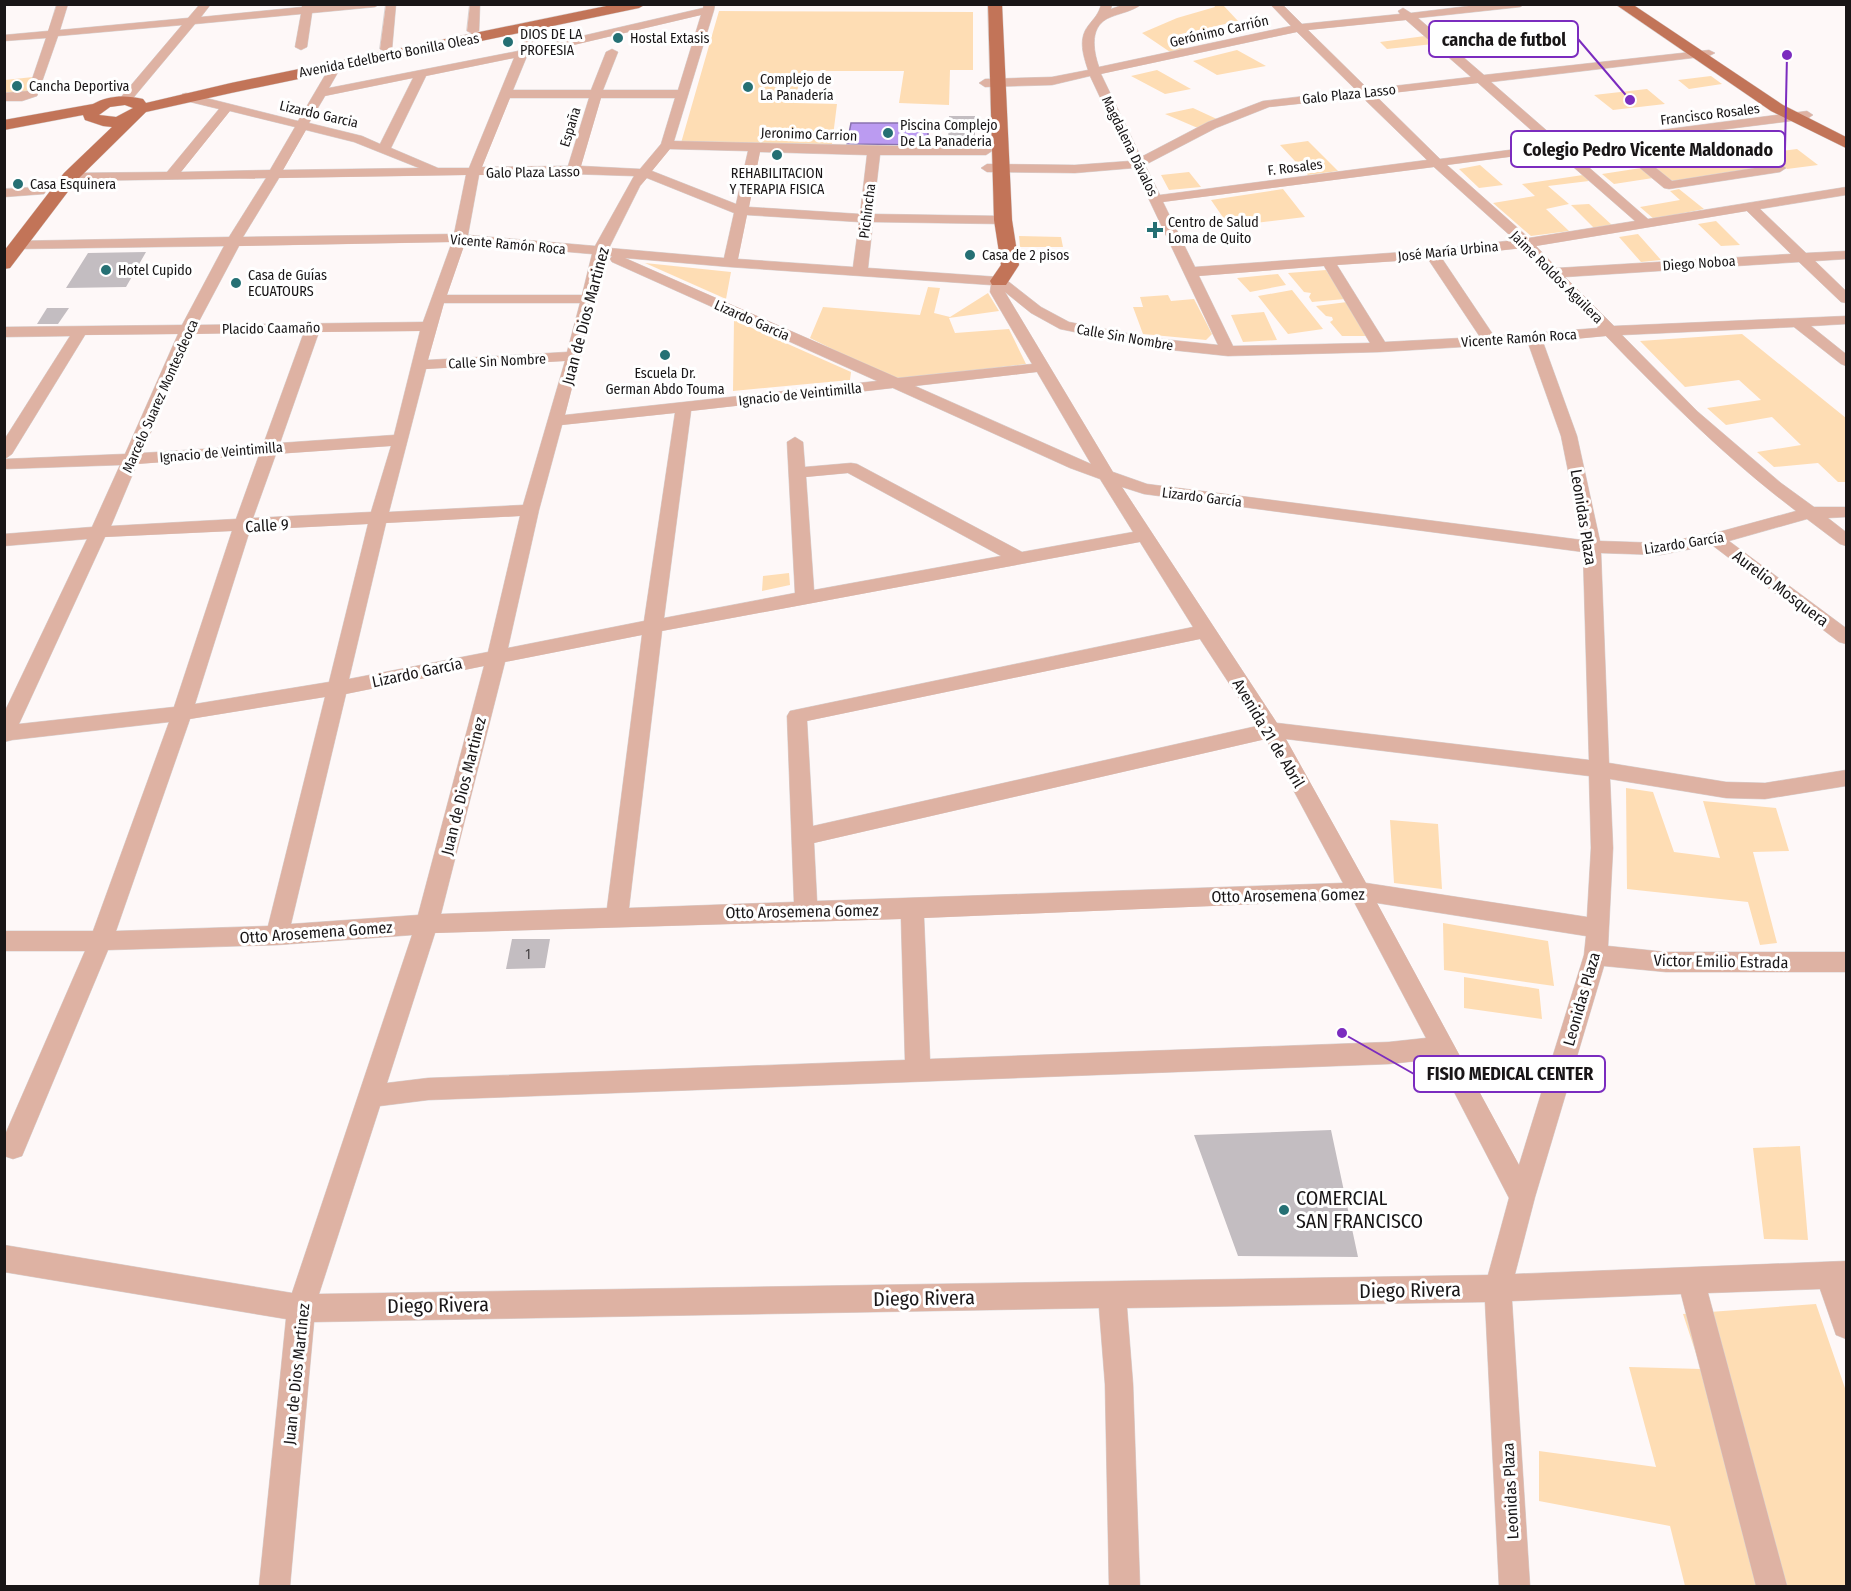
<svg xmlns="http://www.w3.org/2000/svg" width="1851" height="1591" font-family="'Fira Sans Condensed',sans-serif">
	<rect width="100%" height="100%" fill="#fef8f8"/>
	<path fill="#feddb4" d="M 1214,5 L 1223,5 L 1238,21 L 1168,37 L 1187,51 L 1173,54 L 1142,33 L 1177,18 L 1215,7 Z
		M 719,11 L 973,12 L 973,70 L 950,70 L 949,105 L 899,103 L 904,71 L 801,71 L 795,103 L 837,104 L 832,144 L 681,143 Z
		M 1425,36 L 1433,44 L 1387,49 L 1380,42 Z
		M 1237,50 L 1266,66 L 1217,75 L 1193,61 Z
		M 1157,70 L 1191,89 L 1165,94 L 1131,76 Z
		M 1711,76 L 1722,84 L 1689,89 L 1678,80 Z
		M 33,77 L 27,92 L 5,93 L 5,80 Z
		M 1647,89 L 1665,104 L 1613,110 L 1594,95 Z
		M 1193,108 L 1219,120 L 1200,129 L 1165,114 Z
		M 1308,141 L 1338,171 L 1308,175 L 1280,145 Z
		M 1797,149 L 1818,165 L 1787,169 L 1780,164 L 1672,182 L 1653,167 Z
		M 1480,165 L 1503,185 L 1479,188 L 1459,169 Z
		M 1641,168 L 1653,178 L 1614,184 L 1602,174 Z
		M 1189,172 L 1201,187 L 1169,190 L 1161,175 Z
		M 1583,175 L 1589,181 L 1548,186 L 1569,204 L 1546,209 L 1569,231 L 1531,236 L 1493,203 L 1535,196 L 1522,184 Z
		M 1283,189 L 1305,217 L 1229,226 L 1211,200 Z
		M 1679,189 L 1704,209 L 1654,219 L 1640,207 L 1680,200 L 1670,191 Z
		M 1589,204 L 1612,225 L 1594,228 L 1571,205 Z
		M 1716,221 L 1740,245 L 1721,246 L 1698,224 Z
		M 1638,234 L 1661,260 L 1641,262 L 1619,237 Z
		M 1019,236 L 1061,237 L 1063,247 L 1020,247 Z
		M 645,263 L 731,272 L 726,299 Z
		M 1326,270 L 1345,299 L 1312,302 L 1309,297 L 1311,293 L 1304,292 L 1288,273 Z
		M 1278,274 L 1286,285 L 1250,292 L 1237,278 Z
		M 928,287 L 940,288 L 934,313 L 950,317 L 988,293 L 999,311 L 949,318 L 955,333 L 1009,329 L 1026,364 L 894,380 L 810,338 L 823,307 L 920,315 Z
		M 1292,290 L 1323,329 L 1288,334 L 1258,296 Z
		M 1168,295 L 1171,301 L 1194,299 L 1212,334 L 1206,340 L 1143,334 L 1133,307 L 1143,307 L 1140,297 Z
		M 1347,302 L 1368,336 L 1342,336 L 1330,322 L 1333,320 L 1332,317 L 1326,316 L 1316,306 Z
		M 1264,312 L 1277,340 L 1243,342 L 1231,315 Z
		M 734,320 L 851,372 L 850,380 L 733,391 Z
		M 1742,334 L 1846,418 L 1846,482 L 1838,482 L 1818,463 L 1774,467 L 1757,452 L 1801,445 L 1772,417 L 1726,425 L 1707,408 L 1761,400 L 1739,380 L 1685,387 L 1640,341 Z
		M 789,573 L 790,585 L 762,591 L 763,576 Z
		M 1626,788 L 1653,792 L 1674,852 L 1720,858 L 1703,801 L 1776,808 L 1789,851 L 1753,852 L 1777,943 L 1760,945 L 1748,902 L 1627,889 Z
		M 1390,820 L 1438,824 L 1442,889 L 1394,883 Z
		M 1443,923 L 1548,941 L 1554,986 L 1444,970 Z
		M 1464,977 L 1539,989 L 1542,1019 L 1464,1008 Z
		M 1800,1146 L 1808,1240 L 1764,1239 L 1753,1148 Z
		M 1816,1304 L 1846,1391 L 1846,1586 L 1685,1586 L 1670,1526 L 1539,1501 L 1539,1451 L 1656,1467 L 1629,1367 L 1701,1369 L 1683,1314 Z"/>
	<path fill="#bb9bf1" stroke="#8a73b0" stroke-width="1.5" d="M 851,123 L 928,123 L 928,145 L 847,144 Z"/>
	<path fill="#c3bdc1" d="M 949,116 L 975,116 L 975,145 L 948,145 Z
		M 146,252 L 126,287 L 66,288 L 88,253 Z
		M 47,308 L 69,308 L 58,324 L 37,324 Z
		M 512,939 L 550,939 L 545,968 L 506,969 Z
		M 1331,1130 L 1358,1257 L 1238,1256 L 1194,1135 Z"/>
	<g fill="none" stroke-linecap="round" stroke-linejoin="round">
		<g stroke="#d9d4d4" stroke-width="1">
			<path id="minor" d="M 57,4 L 68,4 L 60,30 L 188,18 L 200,4 L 211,4 L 201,17 L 302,7 L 302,4 L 313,4 L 313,6 L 380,4 L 375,7 L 312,13 L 307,47 L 301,50 L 295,47 L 301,14 L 195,24 L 129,103 L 121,103 L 121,97 L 182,25 L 58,36 L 37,96 L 22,101 L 4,101 L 4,93 L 28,91 L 46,38 L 4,41 L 4,35 L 48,31 Z
				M 386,4 L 396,4 L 392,49 L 386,52 L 380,49 Z
				M 470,4 L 480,4 L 479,31 L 473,34 L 467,31 Z
				M 704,4 L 715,4 L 714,10 L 674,141 L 991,148 L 992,151 L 986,155 L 880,155 L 873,214 L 1003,216 L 1010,220 L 1003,224 L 873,222 L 868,268 L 999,277 L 1004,278 L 1041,307 L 1069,322 L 1152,338 L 1218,345 L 1134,168 L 1075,173 L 987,172 L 981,168 L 987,164 L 1075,165 L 1130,161 L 1090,76 L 1052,85 L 985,87 L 979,83 L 985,79 L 1052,77 L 1088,70 C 1083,55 1078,39 1088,26 C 1094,18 1099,14 1101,4 L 1112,4 L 1111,9 L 1125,4 L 1142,4 C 1133,11 1121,13 1111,17 C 1089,25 1093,50 1099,67 L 1291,26 L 1270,4 L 1282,4 L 1302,24 L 1400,14 L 1398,11 L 1403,8 L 1411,13 L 1485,4 L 1525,4 L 1520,7 L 1418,18 L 1484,75 L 1709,50 L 1715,53 L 1709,56 L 1491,82 L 1561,143 L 1807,111 L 1813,115 L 1807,119 L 1624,142 L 1672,181 L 1780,164 L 1786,168 L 1780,172 L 1669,189 L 1664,188 L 1611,144 L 1569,150 L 1648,219 L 1846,187 L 1846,195 L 1760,209 L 1806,253 L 1846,251 L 1846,259 L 1815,261 L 1846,291 L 1846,303 L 1841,302 L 1799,262 L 1565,277 L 1614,326 L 1846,316 L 1846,324 L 1811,326 L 1846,354 L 1846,366 L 1841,364 L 1794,327 L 1622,335 L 1697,411 L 1781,483 L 1814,507 L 1846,507 L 1846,517 L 1828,518 L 1846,532 L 1846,546 L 1840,544 L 1807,519 L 1729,541 L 1846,628 L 1846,644 L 1839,642 L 1712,545 L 1660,555 L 1601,553 L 1609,763 L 1726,782 L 1765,783 L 1846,770 L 1846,786 L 1765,799 L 1726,798 L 1610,779 L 1613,848 L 1608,946 L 1666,952 L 1846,952 L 1846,972 L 1666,972 L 1604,966 L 1535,1197 L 1515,1274 L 1846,1261 L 1846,1339 L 1836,1335 L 1820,1289 L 1708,1293 L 1787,1586 L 1756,1586 L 1681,1294 L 1512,1301 L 1530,1586 L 1499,1586 L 1485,1302 L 1127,1308 L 1133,1384 L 1140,1586 L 1109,1586 L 1105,1384 L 1099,1308 L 314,1322 L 290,1586 L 259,1586 L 286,1319 L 4,1272 L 4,1245 L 292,1293 L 412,935 L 277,945 L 108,950 L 22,1156 L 13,1159 L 4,1156 L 4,1137 L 85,951 L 4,951 L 4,931 L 93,931 L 169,722 L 12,740 L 4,742 L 4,713 L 87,539 L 4,546 L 4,534 L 92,527 L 120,465 L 4,469 L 4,440 L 70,336 L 4,337 L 4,327 L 182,325 L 224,246 L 16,249 L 9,245 L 16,241 L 229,237 L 266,178 L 70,181 L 63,177 L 70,173 L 167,172 L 219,109 L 182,100 L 182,94 L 186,93 L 298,121 L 331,65 L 339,65 L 341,67 L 329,88 L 518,51 L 527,27 L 533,24 L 539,27 L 530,48 L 703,8 ZM 701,15 L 678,90 L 603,90 L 618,52 L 612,49 L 606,52 L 591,90 L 513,90 L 527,56 ZM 1406,20 L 1471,77 L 1368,89 L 1308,30 ZM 1297,32 L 1356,90 L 1263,101 L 1208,122 L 1141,157 L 1101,74 ZM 514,58 L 469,168 L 438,168 L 391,148 L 426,76 ZM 413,78 L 380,144 L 362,136 L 309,123 L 325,96 ZM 1478,83 L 1548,145 L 1440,159 L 1375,95 ZM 1362,97 L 1427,160 L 1160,195 L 1145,165 L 1216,128 L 1269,107 ZM 510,98 L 589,98 L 568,166 L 482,167 ZM 601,98 L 675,98 L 661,144 L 640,169 L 581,166 ZM 230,111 L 295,127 L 270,170 L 181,172 ZM 306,130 L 354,142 L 419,168 L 283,170 ZM 670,149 L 748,151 L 736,204 L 652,171 ZM 1555,151 L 1635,221 L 1529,238 L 1447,165 ZM 760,152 L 867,155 L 860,214 L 749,207 ZM 1434,167 L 1515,240 L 1432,250 L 1195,267 L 1163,202 ZM 573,174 L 634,176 L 595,246 L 468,235 L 479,175 ZM 466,175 L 454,234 L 243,237 L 279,178 ZM 647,178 L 734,213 L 724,258 L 609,248 L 640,186 ZM 1747,211 L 1791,254 L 1557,268 L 1536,246 ZM 747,215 L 859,222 L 853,267 L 738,259 ZM 452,242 L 423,322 L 197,325 L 239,246 ZM 465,243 L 592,254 L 582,295 L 447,295 ZM 1523,248 L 1598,328 L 1494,336 L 1441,257 ZM 606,256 L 612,256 L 610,259 L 612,262 L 877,381 L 565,415 ZM 625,258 L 730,267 L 991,285 L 990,292 L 1032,364 L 898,378 ZM 1428,259 L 1480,337 L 1385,342 L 1337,265 ZM 1324,266 L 1370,343 L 1233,346 L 1199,276 ZM 1005,292 L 1031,313 L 1060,329 L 1152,348 L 1228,356 L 1380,352 L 1528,343 L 1561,436 L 1582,540 L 1147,484 L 1113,472 ZM 444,303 L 580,303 L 567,352 L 428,360 ZM 420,331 L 394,435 L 280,443 L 319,332 ZM 304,332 L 263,445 L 142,453 L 193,334 ZM 178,334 L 125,454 L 5,459 L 12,454 L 85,335 ZM 1606,336 C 1666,398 1727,459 1796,511 L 1715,533 L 1660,543 L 1600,541 L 1577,436 L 1543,342 ZM 565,361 L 523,505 L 389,512 L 426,369 ZM 1037,372 L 1091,464 L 915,386 ZM 893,388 L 1070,468 L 1100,479 L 1133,532 L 1022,552 L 857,464 L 851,463 L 805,467 L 803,442 L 795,437 L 787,442 L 795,593 L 664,618 L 691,411 ZM 675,413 L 644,621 L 508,648 L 539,510 L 562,425 ZM 391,446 L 371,512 L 253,518 L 276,454 ZM 259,455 L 236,519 L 111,526 L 137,464 ZM 848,473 L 1001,556 L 814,590 L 806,477 ZM 1122,487 L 1144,494 L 1583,552 L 1589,760 L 1277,723 ZM 520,516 L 488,652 L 349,679 L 386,523 ZM 368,524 L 329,682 L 195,704 L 250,530 ZM 232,531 L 174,707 L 19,724 L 105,537 ZM 1140,542 L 1193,627 L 790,711 L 787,716 L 794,902 L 629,908 L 662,631 ZM 642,635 L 607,908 L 441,914 L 505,662 ZM 1200,639 L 1257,726 L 813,826 L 807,721 ZM 484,666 L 418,915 L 291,924 L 346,694 ZM 325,697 L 268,926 L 116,931 L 190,719 ZM 1266,739 L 1343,883 L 817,901 L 814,843 ZM 1286,739 L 1589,776 L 1591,848 L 1587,917 L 1366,883 ZM 1353,900 L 1426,1038 L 1389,1042 L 930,1059 L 924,918 ZM 1377,903 L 1586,936 L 1584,955 L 1519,1165 ZM 901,919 L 905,1060 L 428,1078 L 387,1083 L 435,933 ZM 1437,1059 L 1509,1198 L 1488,1275 L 319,1294 L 380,1106 L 428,1100 L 1389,1064 Z
				M 39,187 L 46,191 L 44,194 L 4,197 L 4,189 Z"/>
		</g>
		<g stroke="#d9d4d4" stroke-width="1">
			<path id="major" d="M 616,4 L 646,4 L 639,8 L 231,93 L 146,112 L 76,181 L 10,268 L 4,269 L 4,251 L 64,173 L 112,127 L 103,126 L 85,120 L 83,115 L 4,130 L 4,120 L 93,104 C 109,95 126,95 143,99 L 146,103 L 231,83 ZM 125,105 L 133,108 L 116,117 L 99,115 L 110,107 Z
				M 988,4 L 1002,4 L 1012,220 L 1019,265 L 1006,285 L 992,285 L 990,281 L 1001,265 L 994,220 Z
				M 1615,4 L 1632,4 L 1783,105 L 1846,137 L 1846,148 L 1771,111 Z"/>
		</g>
		<use href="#minor" fill="#deb2a3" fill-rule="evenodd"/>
		<use href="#major" fill="#c27458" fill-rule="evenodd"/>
	</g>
	<g fill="#257074" stroke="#fff" stroke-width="2">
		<circle cx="618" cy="38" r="6"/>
		<circle cx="508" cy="42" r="6"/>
		<circle cx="17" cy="86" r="6"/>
		<circle cx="748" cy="87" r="6"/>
		<circle cx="888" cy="133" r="6"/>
		<circle cx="777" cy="155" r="6"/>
		<circle cx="18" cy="184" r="6"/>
		<path d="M1152 221h6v6h6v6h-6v6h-6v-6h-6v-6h6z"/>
		<circle cx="970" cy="255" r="6"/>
		<circle cx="106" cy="270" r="6"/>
		<circle cx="236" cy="283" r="6"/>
		<circle cx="665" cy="355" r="6"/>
		<circle cx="1284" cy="1210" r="6"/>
	</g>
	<g text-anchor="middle" stroke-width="6" stroke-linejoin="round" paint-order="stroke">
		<g font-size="14" fill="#191617" stroke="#fff">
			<text transform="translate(1219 31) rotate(-13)" y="5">Gerónimo Carrión</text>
			<text transform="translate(389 55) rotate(-11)" y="5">Avenida Edelberto Bonilla Oleas</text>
			<text transform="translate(1349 94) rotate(-6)" y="5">Galo Plaza Lasso</text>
			<text transform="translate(319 114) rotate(13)" y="5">Lizardo Garcia</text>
			<text transform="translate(1710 114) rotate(-7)" y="5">Francisco Rosales</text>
			<text transform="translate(570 127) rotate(-73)" y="5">España</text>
			<text transform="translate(809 134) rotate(2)" y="5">Jeronimo Carrion</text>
			<text transform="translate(1130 146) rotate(64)" y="5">Magdalena Dávalos</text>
			<text transform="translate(1295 167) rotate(-7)" y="5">F. Rosales</text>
			<text transform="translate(533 172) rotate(-1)" y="5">Galo Plaza Lasso</text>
			<text transform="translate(867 211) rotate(-83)" y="5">Pichincha</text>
			<text transform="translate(508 244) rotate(5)" y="5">Vicente Ramón Roca</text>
			<text transform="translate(1448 251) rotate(-6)" y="5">José María Urbina</text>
			<text transform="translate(1699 263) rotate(-4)" y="5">Diego Noboa</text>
			<text transform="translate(1557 277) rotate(45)" y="5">Jaime Roldos Aguilera</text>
			<text transform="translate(752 320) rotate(24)" y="5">Lizardo García</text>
			<text transform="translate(271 328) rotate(-1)" y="5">Placido Caamaño</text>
			<text transform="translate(1125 337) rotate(10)" y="5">Calle Sin Nombre</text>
			<text transform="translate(1519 338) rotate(-4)" y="5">Vicente Ramón Roca</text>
			<text transform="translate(497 361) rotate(-3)" y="5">Calle Sin Nombre</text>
			<text transform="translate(800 394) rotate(-6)" y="5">Ignacio de Veintimilla</text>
			<text transform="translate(160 396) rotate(-66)" y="5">Marcelo Suarez Montesdeoca</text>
			<text transform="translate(221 452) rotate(-5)" y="5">Ignacio de Veintimilla</text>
			<text transform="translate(1202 497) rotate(7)" y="5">Lizardo García</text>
			<text transform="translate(1684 543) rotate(-9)" y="5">Lizardo García</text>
		</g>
		<g font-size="14" fill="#191617" stroke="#fff" text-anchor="start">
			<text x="520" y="39">DIOS DE LA<tspan x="520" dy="16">PROFESIA</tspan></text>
			<text x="630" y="43">Hostal Extasis</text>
			<text x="760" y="84">Complejo de<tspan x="760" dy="16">La Panadería</tspan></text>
			<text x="29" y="91">Cancha Deportiva</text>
			<text x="900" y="130">Piscina Complejo<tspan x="900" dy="16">De La Panaderia</tspan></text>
			<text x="777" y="178" text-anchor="middle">REHABILITACION<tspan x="777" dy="16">Y TERAPIA FISICA</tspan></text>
			<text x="30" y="189">Casa Esquinera</text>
			<text x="1168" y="227">Centro de Salud<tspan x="1168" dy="16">Loma de Quito</tspan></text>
			<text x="982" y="260">Casa de 2 pisos</text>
			<text x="118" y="275">Hotel Cupido</text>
			<text x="248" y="280">Casa de Guías<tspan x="248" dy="16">ECUATOURS</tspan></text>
			<text x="665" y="378" text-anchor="middle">Escuela Dr.<tspan x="665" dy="16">German Abdo Touma</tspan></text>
		</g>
		<g font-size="14" fill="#444042">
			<text x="528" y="959">1</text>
		</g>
		<g font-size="16" fill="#191617" stroke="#fff">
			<text transform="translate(585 316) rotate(-75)" y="6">Juan de Dios Martinez</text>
			<text transform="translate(1584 517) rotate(81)" y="6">Leonidas Plaza</text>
			<text transform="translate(267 525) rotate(-3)" y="6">Calle 9</text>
			<text transform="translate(1781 588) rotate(37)" y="6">Aurelio Mosquera</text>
			<text transform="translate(417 672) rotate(-12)" y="6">Lizardo García</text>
			<text transform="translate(1269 733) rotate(59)" y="6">Avenida 21 de Abril</text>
			<text transform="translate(463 786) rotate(-76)" y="6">Juan de Dios Martinez</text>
			<text transform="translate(1288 895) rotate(-1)" y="6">Otto Arosemena Gomez</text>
			<text transform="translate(802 911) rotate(-1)" y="6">Otto Arosemena Gomez</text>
			<text transform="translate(316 932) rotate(-4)" y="6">Otto Arosemena Gomez</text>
			<text transform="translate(1721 961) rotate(1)" y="6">Victor Emilio Estrada</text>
			<text transform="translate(1581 999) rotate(-74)" y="6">Leonidas Plaza</text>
			<text transform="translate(296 1374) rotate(-84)" y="6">Juan de Dios Martinez</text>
			<text transform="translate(1510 1491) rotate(-93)" y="6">Leonidas Plaza</text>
		</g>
		<g font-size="20" fill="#191617" stroke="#fff" text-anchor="start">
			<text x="1296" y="1205">COMERCIAL<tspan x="1296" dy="23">SAN FRANCISCO</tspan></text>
		</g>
		<g font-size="20" fill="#191617" stroke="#fff">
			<text transform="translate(1410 1290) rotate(-1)" y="7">Diego Rivera</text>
			<text transform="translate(924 1298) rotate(-1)" y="7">Diego Rivera</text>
			<text transform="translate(438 1305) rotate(-1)" y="7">Diego Rivera</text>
		</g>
	</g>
	<path fill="none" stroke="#7b2cbf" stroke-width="2" d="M1630 100L1578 39M1787 55L1785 149M1342 1033L1414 1074"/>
	<g fill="#7b2cbf" stroke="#fff" stroke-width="2">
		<circle cx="1630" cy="100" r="6"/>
		<circle cx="1787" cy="55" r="6"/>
		<circle cx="1342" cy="1033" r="6"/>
	</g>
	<g fill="#fff" stroke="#7b2cbf" stroke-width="2">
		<rect x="1429" y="21" width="149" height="36" rx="6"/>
		<rect x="1511" y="131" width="274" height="36" rx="6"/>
		<rect x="1414" y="1056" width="191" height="36" rx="6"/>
	</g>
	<g font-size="18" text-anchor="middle" font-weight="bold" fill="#191617">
		<text x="1504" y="46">cancha de futbol</text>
		<text x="1648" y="156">Colegio Pedro Vicente Maldonado</text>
		<text x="1510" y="1080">FISIO MEDICAL CENTER</text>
	</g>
	<rect width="1851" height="1591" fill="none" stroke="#191617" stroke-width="12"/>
</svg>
